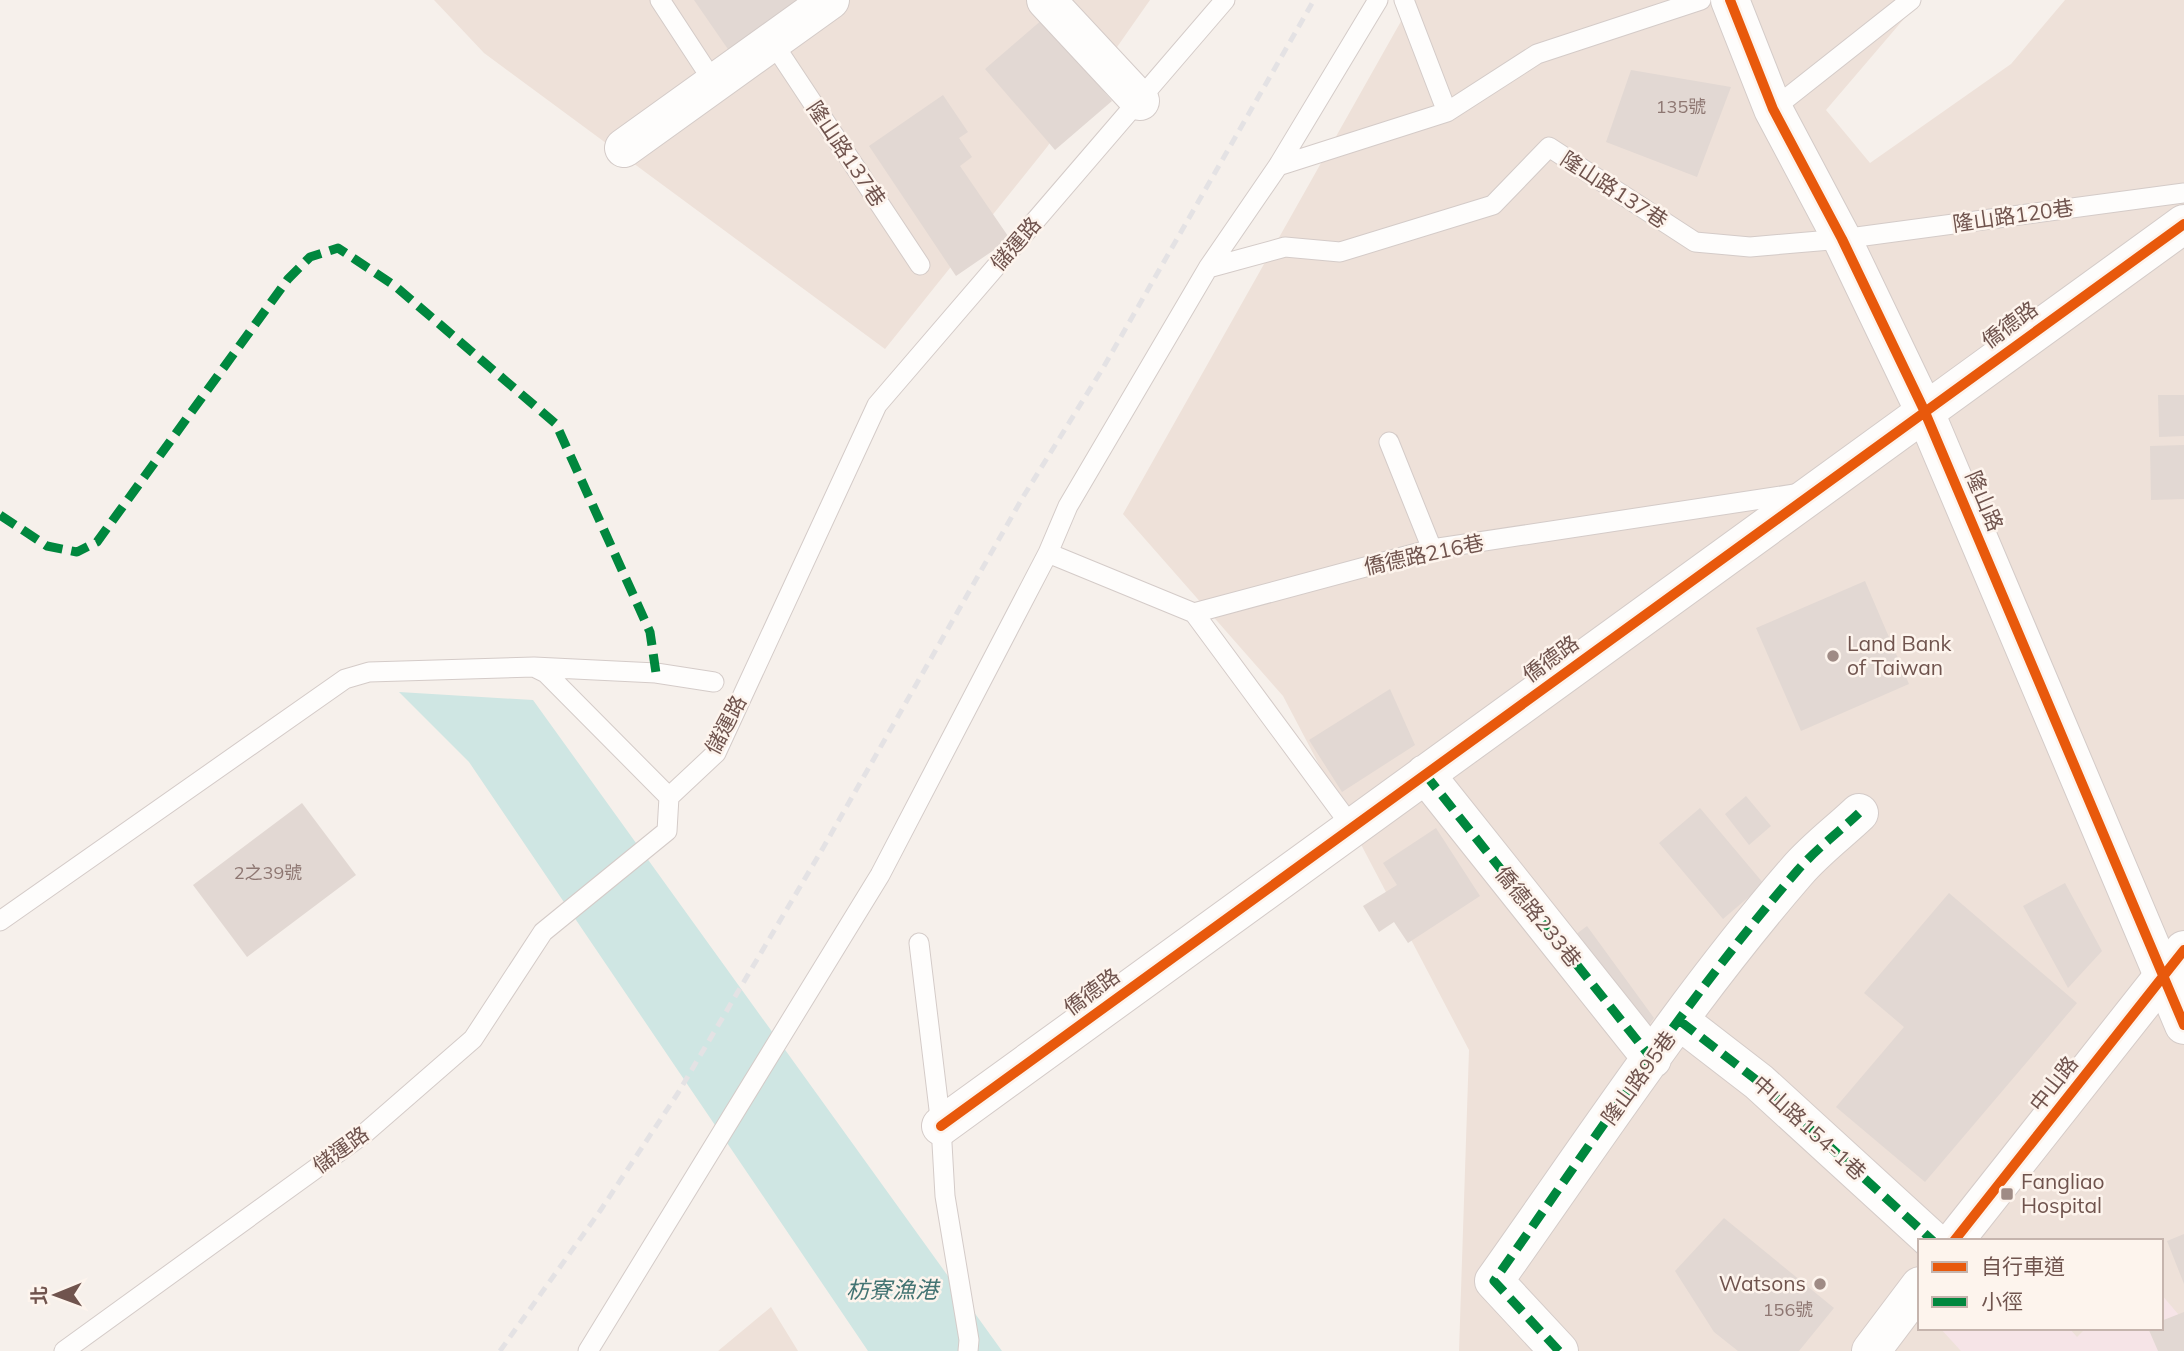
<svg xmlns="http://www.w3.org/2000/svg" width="2184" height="1351" font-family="Mulish,'Noto Sans TC',sans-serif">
	<rect width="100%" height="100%" fill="#f6f0eb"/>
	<path fill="#eee1d9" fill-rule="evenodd" d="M 434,0 L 1150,0 L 1047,147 L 885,349 L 484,53 Z
		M 1413,0 L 1920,0 L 1826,110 L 1870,163 L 2011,64 L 2065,0 L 2184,0 L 2184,1351 L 1459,1351 L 1469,1050 L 1283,696 L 1123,514 ZM 1920,1241 L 2161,1241 L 2161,1328 L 1920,1328 Z
		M 771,1307 L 798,1351 L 718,1351 Z"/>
	<path fill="#f6e4e7" d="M 2161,1294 L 2184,1321 L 2184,1351 L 1961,1351 L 1940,1328 L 2069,1328 L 2077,1337 L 2086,1328 L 2161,1328 Z"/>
	<path fill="#cfe6e3" d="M 399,692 L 533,700 L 1002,1351 L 868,1351 L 469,762 Z"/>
	<path fill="#e2d8d3" d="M 694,0 L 798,0 L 734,58 Z
		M 1043,19 L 1112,101 L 1055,150 L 985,69 Z
		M 1631,70 L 1731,87 L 1697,177 L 1606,142 Z
		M 943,95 L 968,132 L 959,138 L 972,157 L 960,166 L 1010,239 L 956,276 L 869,146 Z
		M 2158,395 L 2184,395 L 2184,436 L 2159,437 Z
		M 2184,445 L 2184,499 L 2151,500 L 2150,446 Z
		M 1865,581 L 1909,684 L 1801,731 L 1756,628 Z
		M 1390,689 L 1415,745 L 1342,792 L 1309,740 Z
		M 1746,796 L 1771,826 L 1749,845 L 1725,814 Z
		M 302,803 L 356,875 L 247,957 L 193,885 Z
		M 1700,808 L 1764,884 L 1723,919 L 1659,843 Z
		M 1436,828 L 1480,896 L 1408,943 L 1394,922 L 1379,932 L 1363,906 L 1397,885 L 1383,863 Z
		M 2065,883 L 2102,951 L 2068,988 L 2023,906 Z
		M 1949,893 L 2077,1003 L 1925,1182 L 1836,1107 L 1904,1027 L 1864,993 Z
		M 1587,926 L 1654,1018 L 1636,1043 L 1563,944 Z
		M 1724,1218 L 1834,1308 L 1799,1351 L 1738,1351 L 1714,1332 L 1675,1271 Z
		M 2184,1234 L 2184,1284 L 2167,1241 Z
		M 2184,1312 L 2184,1351 L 2158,1351 L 2148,1328 L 2161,1328 L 2161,1321 Z"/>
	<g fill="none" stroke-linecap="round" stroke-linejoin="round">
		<g stroke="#d4cbc8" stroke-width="21">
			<path id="lane" d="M 660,0 L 713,81
				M 1404,0 L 1447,112
				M 773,43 L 920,265
				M 1773,109 L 1911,0
				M 1278,166 L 1447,112 L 1537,54 L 1701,0
				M 1208,268 L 1285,247 L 1340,252 L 1493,205 L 1549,147 L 1695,242 L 1750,247 L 1842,239 L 2184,193
				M 1389,442 L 1432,549
				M 1048,553 L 1194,613 L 1432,549 L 1801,493
				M 1194,613 L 1352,827
				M 534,667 L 656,673 L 714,682
				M 0,921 L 345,679 L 369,672 L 534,667 L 546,673 L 669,797
				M 919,943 L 941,1126 L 945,1196 L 969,1340 L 968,1351
				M 64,1351 L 365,1133 L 473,1039 L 543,932 L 667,831 L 669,797 L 716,753 L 877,405 L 1225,0
				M 588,1351 L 880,875 L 1048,553 L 1068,506 L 1208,268 L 1278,166 L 1378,0"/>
		</g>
		<g stroke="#d4cbc8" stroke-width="40">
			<path id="street" d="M 1046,0 L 1140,101
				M 1730,0 L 1773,109 L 1842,239 L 1924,410 L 2184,1025
				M 624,148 L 830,0
				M 1425,774 L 1652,1059
				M 1680,1021 L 1759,1082 L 1933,1241
				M 941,1126 L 2184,224
				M 1559,1351 L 1494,1281 C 1592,1143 1686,999 1797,871 C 1815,850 1839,832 1859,813"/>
		</g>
		<g stroke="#d5cbc8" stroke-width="40">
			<path id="secondary" d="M 1954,1241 L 2184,950
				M 1871,1351 L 1920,1286"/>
		</g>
		<use href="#lane" stroke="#fefdfc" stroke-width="19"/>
		<use href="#street" stroke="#fefdfc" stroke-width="38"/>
		<use href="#secondary" stroke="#fefdfc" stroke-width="38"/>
		<path stroke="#e4e2e4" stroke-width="5" stroke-dasharray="10 7" stroke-linecap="butt" d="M 500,1351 L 600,1211 L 678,1093 L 823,848 L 1023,497 L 1103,368 L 1314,0"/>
		<path stroke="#00873e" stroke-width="9" stroke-dasharray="18 9" stroke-linecap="butt" d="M 0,515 L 47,546 L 77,552 L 97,542 L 288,279 L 310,257 L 338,248 L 395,286 L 556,424 L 650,632 L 656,673
			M 1425,774 L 1652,1059
			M 1680,1021 L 1759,1082 L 1933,1241
			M 1559,1351 L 1494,1281 C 1592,1143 1686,999 1797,871 C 1815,850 1839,832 1859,813"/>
		<g stroke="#fdf4ed" stroke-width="15">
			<path id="cycleway" d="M 1730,0 L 1773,109 L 1842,239 L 1924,410 L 2184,1025
				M 941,1126 L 2184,224
				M 1954,1241 L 2184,950"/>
		</g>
		<use href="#cycleway" stroke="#e8590c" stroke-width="10"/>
	</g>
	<g fill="#9f8b85" stroke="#fdf4ed" stroke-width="2.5">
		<circle cx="1833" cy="656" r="7"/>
		<rect x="2000" y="1187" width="14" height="14" rx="3.5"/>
		<circle cx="1820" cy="1284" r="7"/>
	</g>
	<g text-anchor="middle" stroke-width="5" stroke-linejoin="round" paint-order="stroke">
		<g font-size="18" fill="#8e7772">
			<text x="1681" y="113">135號</text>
			<text x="268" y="879">2之39號</text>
			<text x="1788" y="1316">156號</text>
		</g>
		<g font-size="21" fill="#70544e" stroke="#fdf4ed">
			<text transform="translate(846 154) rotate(56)" y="7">隆山路137巷</text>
			<text transform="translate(1614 190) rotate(33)" y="7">隆山路137巷</text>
			<text transform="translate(2013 216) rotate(-8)" y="7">隆山路120巷</text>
			<text transform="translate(1016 244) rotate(-49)" y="7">儲運路</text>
			<text transform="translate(2010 325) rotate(-36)" y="7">僑德路</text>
			<text transform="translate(1984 501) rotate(67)" y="7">隆山路</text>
			<text transform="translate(1424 555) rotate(-12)" y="7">僑德路216巷</text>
			<text transform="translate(1551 659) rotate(-36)" y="7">僑德路</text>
			<text transform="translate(726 725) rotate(-62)" y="7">儲運路</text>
			<text transform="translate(1538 917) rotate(51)" y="7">僑德路233巷</text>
			<text transform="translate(1092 992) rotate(-36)" y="7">僑德路</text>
			<text transform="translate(1639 1078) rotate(-54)" y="7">隆山路95巷</text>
			<text transform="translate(2054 1084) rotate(-52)" y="7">中山路</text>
			<text transform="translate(1809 1128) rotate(42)" y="7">中山路154-1巷</text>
			<text transform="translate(341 1150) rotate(-36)" y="7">儲運路</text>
		</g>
		<g font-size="21" fill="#70544e" stroke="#fdf4ed" text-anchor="start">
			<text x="1847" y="651">Land Bank<tspan x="1847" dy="24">of Taiwan</tspan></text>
			<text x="2021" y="1189">Fangliao<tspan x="2021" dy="24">Hospital</tspan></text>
			<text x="1806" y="1291" text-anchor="end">Watsons</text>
		</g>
		<g font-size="23" font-style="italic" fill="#447473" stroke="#fdf4ed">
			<text x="892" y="1298">枋寮漁港</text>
		</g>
	</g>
	<rect x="1918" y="1239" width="245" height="91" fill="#fdf4ed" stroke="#c5b4ad" stroke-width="2"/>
	<rect x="1932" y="1262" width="35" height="10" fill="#e8590c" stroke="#c5b4ad" stroke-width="2"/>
	<text x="1981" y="1274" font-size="21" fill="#70544e">自行車道</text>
	<rect x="1932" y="1297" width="35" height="10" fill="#00873e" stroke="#c5b4ad" stroke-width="2"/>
	<text x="1981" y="1309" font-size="21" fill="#70544e">小徑</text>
	<g transform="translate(56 1295) rotate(269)" stroke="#fdf4ed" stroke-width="5" paint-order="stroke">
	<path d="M0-5L12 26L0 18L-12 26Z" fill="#70544e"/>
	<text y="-10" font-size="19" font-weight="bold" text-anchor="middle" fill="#70544e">北</text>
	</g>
</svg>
